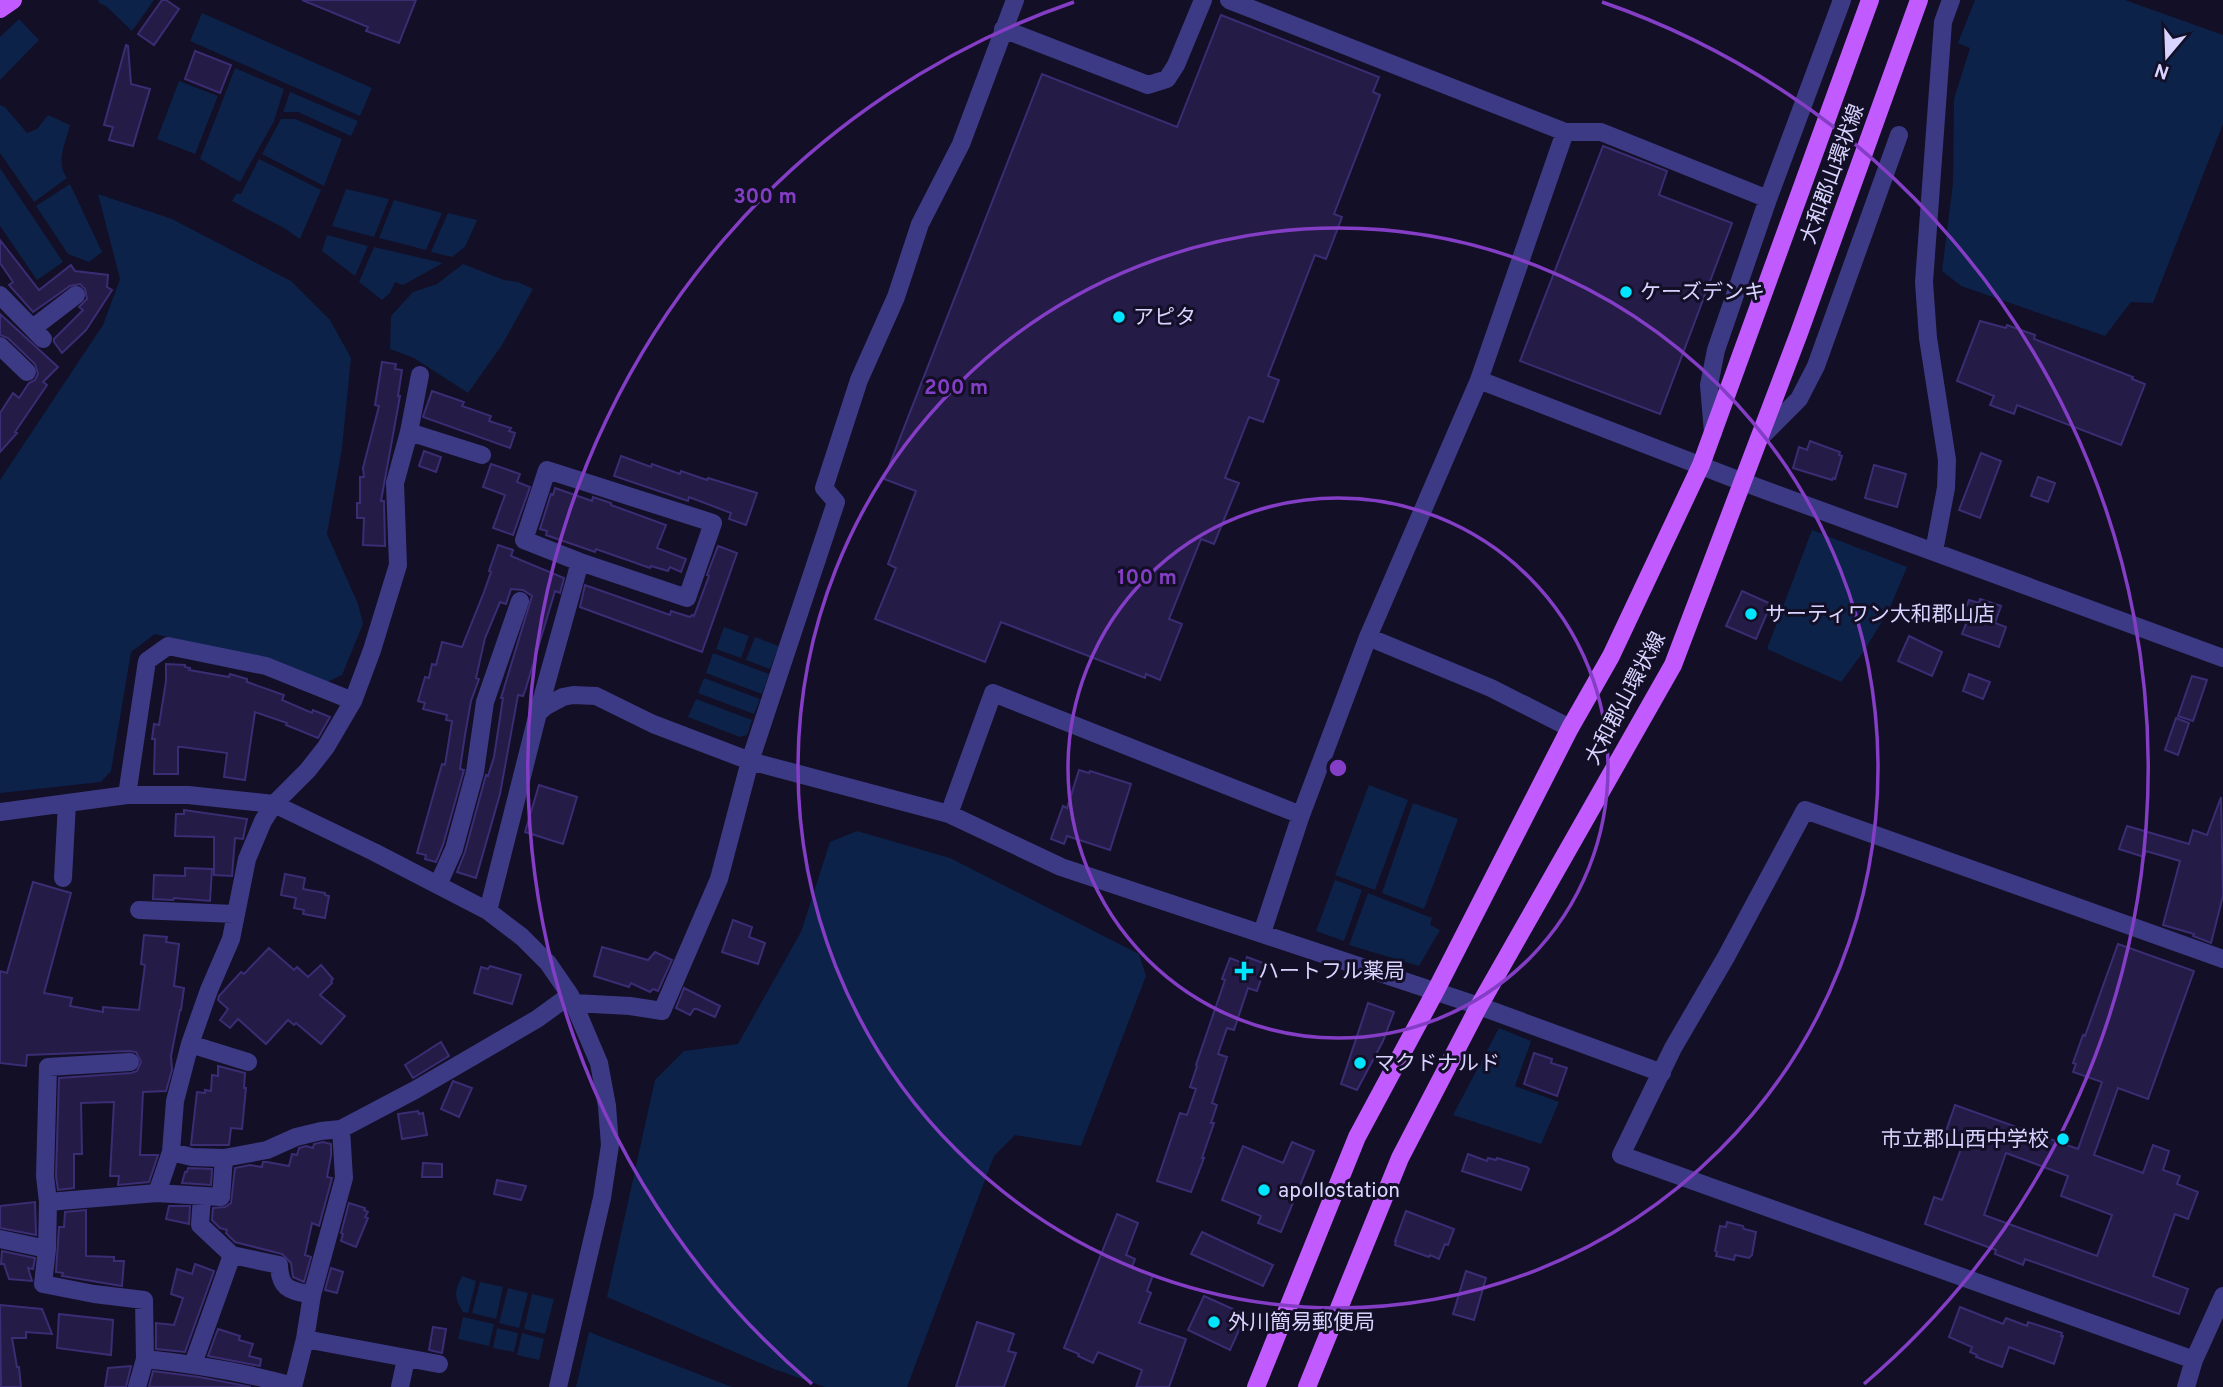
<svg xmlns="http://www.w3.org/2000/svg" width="2223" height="1387" font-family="Overpass,'Noto Sans JP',sans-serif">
	<rect width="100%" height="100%" fill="#130f26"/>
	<path fill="#0c2248" d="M 98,0 L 154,0 L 132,31 L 106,6 L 99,3 Z
		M 1975,0 L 2125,0 L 2223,35 L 2223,124 L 2153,303 L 2131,302 L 2105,336 L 1961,286 L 1942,271 L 1953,183 L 1954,99 L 1970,48 L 1958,43 Z
		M 202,13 L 372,88 L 360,116 L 190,41 Z
		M 19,19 L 39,40 L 0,80 L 0,37 Z
		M 235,68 L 284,89 L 274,121 L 240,182 L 200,159 Z
		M 179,81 L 218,96 L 195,154 L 157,139 Z
		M 290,92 L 358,121 L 351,136 L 298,112 L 283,112 Z
		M 0,105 L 5,107 L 27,133 L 37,129 L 48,115 L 70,125 C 66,142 55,163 67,178 L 34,202 L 0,153 Z
		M 281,119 L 295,119 L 342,139 L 324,186 L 262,154 Z
		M 259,159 L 321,190 L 300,239 L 284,228 L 232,201 L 236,194 L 241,194 Z
		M 0,168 L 63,262 L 37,280 L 0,226 Z
		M 70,184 L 102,252 L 89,262 L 68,254 L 36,206 Z
		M 346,189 L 389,199 L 374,237 L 332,226 Z
		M 98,194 L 172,219 L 291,281 L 330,320 L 351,358 L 342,448 L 327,534 L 358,604 L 363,624 L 342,675 L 327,682 L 264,660 L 155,634 L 131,652 L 111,771 L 101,782 L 0,793 L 0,480 L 103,325 L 120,279 Z
		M 394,200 L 442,213 L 426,250 L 379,238 Z
		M 448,213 L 477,220 L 465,247 L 452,257 L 431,252 Z
		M 327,235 L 368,246 L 355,276 L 322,251 Z
		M 374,247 L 443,263 L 403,285 L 395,282 L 390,293 L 382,300 L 359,282 Z
		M 463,264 L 504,280 L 518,282 L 533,289 L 502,345 L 468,393 L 414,358 L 390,349 L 391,316 L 413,292 L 437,284 Z
		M 1812,530 L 1907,567 L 1889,610 L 1864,651 L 1841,682 L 1767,649 Z
		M 724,627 L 749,636 L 741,658 L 716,649 Z
		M 755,637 L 779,646 L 770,669 L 746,660 Z
		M 713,653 L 769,674 L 762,694 L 706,673 Z
		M 704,678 L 760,699 L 754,714 L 698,693 Z
		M 696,699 L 752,720 L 747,735 L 740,737 L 688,717 Z
		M 1369,785 L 1408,800 L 1375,890 L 1335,875 Z
		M 1413,803 L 1458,819 L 1424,909 L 1382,893 Z
		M 857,831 L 950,858 L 1139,954 L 1146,976 L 1081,1146 L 1015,1135 L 994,1156 L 907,1387 L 825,1387 L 774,1369 L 607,1297 L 655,1080 L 684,1051 L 738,1044 L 801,932 L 830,842 Z
		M 1335,880 L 1362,890 L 1344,941 L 1316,931 Z
		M 1368,893 L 1432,918 L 1430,925 L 1440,930 L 1419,966 L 1349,945 Z
		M 1499,1028 L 1531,1041 L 1515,1086 L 1559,1102 L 1541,1144 L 1453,1115 Z
		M 462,1276 L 476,1281 L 468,1313 L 463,1312 C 453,1295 455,1292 462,1276 Z
		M 480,1282 L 503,1287 L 496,1319 L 472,1313 Z
		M 508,1288 L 528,1293 L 519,1328 L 499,1323 Z
		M 532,1294 L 554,1299 L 545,1334 L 524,1329 Z
		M 463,1317 L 494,1324 L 489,1346 L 458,1339 Z
		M 497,1328 L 518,1333 L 514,1352 L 493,1348 Z
		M 589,1332 L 732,1387 L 576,1387 Z
		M 522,1333 L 544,1339 L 539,1360 L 517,1355 Z"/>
	<path fill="#241b47" stroke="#3b2d73" stroke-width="2" fill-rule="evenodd" d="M 162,0 L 166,0 L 179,9 L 154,45 L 138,34 Z
		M 302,0 L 416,0 L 399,43 L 366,31 L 368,27 Z
		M 1221,15 L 1379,77 L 1373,92 L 1380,95 L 1334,214 L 1342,217 L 1326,259 L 1315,255 L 1268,376 L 1279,380 L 1263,422 L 1249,417 L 1225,478 L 1239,483 L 1214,544 L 1201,539 L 1169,619 L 1182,624 L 1160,680 L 1146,674 L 1145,678 L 1001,622 L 985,662 L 875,619 L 896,568 L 888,564 L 916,491 L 884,479 L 1042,74 L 1177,127 Z
		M 126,45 L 128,46 L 131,84 L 150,89 L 133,146 L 109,140 L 113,127 L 104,125 Z
		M 195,51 L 231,65 L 220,93 L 185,79 Z
		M 1603,146 L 1667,171 L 1659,195 L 1732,223 L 1660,414 L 1520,361 Z
		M 0,240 L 39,290 L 71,265 L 75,271 L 108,275 L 107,287 L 112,290 L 86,330 L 62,353 L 54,342 L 54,339 L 83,310 L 79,307 L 87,299 L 85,289 L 80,284 L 70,286 L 33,312 L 9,285 L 13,282 L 0,263 Z
		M 0,314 L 58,367 L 43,382 L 47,385 L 15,432 L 17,433 L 0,452 L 0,413 L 13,393 L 19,398 L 29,383 L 35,380 L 38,374 L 35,364 L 8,338 L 0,335 Z
		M 1980,321 L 2006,328 L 2007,325 L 2035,335 L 2034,339 L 2133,377 L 2132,379 L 2145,384 L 2121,445 L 2017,405 L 2014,414 L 1990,405 L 1994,396 L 1957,381 Z
		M 382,362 L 396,364 L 395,369 L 402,370 L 398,396 L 400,396 L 381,501 L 384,501 L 385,546 L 363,545 L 364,518 L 357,518 L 357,503 L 360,503 L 360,477 L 364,477 L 363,468 L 379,406 L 375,405 Z
		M 432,391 L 464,402 L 462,406 L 491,416 L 489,421 L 511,428 L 509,431 L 515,433 L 510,448 L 423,417 Z
		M 1810,441 L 1840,452 L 1839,455 L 1842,456 L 1835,479 L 1833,478 L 1832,480 L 1793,468 L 1799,447 L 1807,450 Z
		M 424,451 L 441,457 L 436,472 L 419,466 Z
		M 1981,453 L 2001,461 L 1980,518 L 1959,510 Z
		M 621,456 L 651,467 L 652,464 L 680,474 L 681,471 L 707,480 L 708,478 L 757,493 L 746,525 L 729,519 L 731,513 L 689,497 L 688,501 L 614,476 Z
		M 491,464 L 520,474 L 517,482 L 530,487 L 513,535 L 493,528 L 505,495 L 483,487 Z
		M 1874,465 L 1906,474 L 1897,507 L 1865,498 Z
		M 2038,477 L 2055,483 L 2048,502 L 2031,496 Z
		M 555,488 L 592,501 L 593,497 L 611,503 L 611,505 L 666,525 L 657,548 L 686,559 L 681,572 L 670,567 L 668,571 L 651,566 L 650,568 L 596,549 L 595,552 L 546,535 L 547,531 L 540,529 L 551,494 L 553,495 Z
		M 498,545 L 513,550 L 511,556 L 564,578 L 560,593 L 555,591 L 526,688 L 523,696 L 518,695 L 500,794 L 476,878 L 457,872 L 465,852 L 486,775 L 488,776 L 494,757 L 503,698 L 501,698 L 532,596 L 523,590 L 511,589 L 506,604 L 500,602 L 485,638 L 476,678 L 479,679 L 471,701 L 465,735 L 460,769 L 464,770 L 443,845 L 436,862 L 425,859 L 426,855 L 417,853 L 442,764 L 445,765 L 452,721 L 446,720 L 447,715 L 423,709 L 425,703 L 418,701 L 425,677 L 429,678 L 432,664 L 436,665 L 442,642 L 462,647 L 484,592 L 491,572 L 489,571 Z
		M 718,546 L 737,553 L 702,652 L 580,607 L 585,585 L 670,615 L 671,611 L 690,617 L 692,615 L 694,616 L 709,576 L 707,575 Z
		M 1742,591 L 1771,604 L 1756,639 L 1726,626 Z
		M 1980,599 L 2001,606 L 1995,623 L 2006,627 L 1999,647 L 1962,634 L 1967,621 L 1962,619 L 1969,600 L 1979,603 Z
		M 1909,636 L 1942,652 L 1932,676 L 1898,661 Z
		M 166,664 L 185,665 L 185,667 L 190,668 L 189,670 L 229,677 L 230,674 L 247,679 L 247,682 L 284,695 L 282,700 L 312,713 L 313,710 L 330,717 L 318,738 L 286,725 L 287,723 L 255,712 L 245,780 L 224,777 L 227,753 L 182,747 L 178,747 L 178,774 L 154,774 L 155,739 L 152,739 L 154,724 L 159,725 L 166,681 Z
		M 1969,674 L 1990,682 L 1983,699 L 1963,691 Z
		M 2192,676 L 2207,680 L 2193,721 L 2178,716 Z
		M 2176,718 L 2189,723 L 2178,755 L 2165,750 Z
		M 1079,770 L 1089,773 L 1090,771 L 1131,784 L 1110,850 L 1067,836 L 1064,844 L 1051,839 L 1063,806 L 1067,808 Z
		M 539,785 L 577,797 L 563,844 L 525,832 Z
		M 2221,797 L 2223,896 L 2211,943 L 2193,936 L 2194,934 L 2163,925 L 2180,861 L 2146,851 L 2144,857 L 2119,849 L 2127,826 L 2189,844 L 2193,830 L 2207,835 Z
		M 184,810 L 247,819 L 243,839 L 235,838 L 232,876 L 214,875 L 214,837 L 175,836 L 176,814 L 184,814 Z
		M 185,868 L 212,869 L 210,901 L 174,898 L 173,900 L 153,899 L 154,875 L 185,876 Z
		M 285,874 L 305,878 L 303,889 L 325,893 L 325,895 L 329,896 L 325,918 L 303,914 L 304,910 L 294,908 L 296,898 L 281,895 Z
		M 33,882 L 71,893 L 44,993 L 72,998 L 70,1006 L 103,1012 L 103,1007 L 139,1010 L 145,965 L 141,964 L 144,935 L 167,937 L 166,942 L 179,944 L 174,986 L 184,988 L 181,1010 L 180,1010 L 171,1056 L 172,1070 L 166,1091 L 143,1092 L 140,1155 L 158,1155 L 149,1182 L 118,1185 L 119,1176 L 110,1176 L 114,1102 L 81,1103 L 82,1154 L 74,1154 L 74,1188 L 58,1190 L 56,1176 L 59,1078 L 131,1073 L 137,1071 L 141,1062 L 136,1052 L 129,1051 L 27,1055 L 26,1066 L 0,1063 L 0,971 L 7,973 Z
		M 733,920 L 752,927 L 749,937 L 765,943 L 758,964 L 722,952 Z
		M 2118,944 L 2194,971 L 2148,1099 L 2118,1088 L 2094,1155 L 2143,1173 L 2153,1145 L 2169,1151 L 2163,1170 L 2180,1176 L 2177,1184 L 2198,1192 L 2188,1219 L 2175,1214 L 2153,1276 L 2188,1289 L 2179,1314 L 2025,1259 L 2023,1265 L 1995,1254 L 1996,1250 L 1925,1224 L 1934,1197 L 1942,1200 L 1965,1138 L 1946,1131 L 1955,1105 L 2078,1149 L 2102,1082 L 2073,1072 L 2076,1064 L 2073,1063 L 2083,1035 L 2085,1036 ZM 2006,1153 L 2068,1176 L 2061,1196 L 2112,1215 L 2097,1256 L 1984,1215 Z
		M 602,947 L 648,960 L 655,952 L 672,960 L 658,991 L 653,989 L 650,992 L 631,983 L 629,987 L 594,976 Z
		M 269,948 L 294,970 L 297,967 L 308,977 L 321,965 L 333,979 L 331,981 L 332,983 L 320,995 L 345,1016 L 321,1044 L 296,1023 L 294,1025 L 288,1020 L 266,1044 L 238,1019 L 230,1028 L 220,1020 L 228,1009 L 218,1000 L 219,996 L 241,972 L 244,974 Z
		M 1247,957 L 1266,964 L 1257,991 L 1248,988 L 1234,1030 L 1227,1028 L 1218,1054 L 1227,1057 L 1212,1103 L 1217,1105 L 1211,1123 L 1214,1123 L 1202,1158 L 1204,1158 L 1191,1192 L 1157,1181 L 1180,1113 L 1187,1115 L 1196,1089 L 1190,1087 L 1197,1066 L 1196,1065 L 1225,980 L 1222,979 L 1230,958 L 1245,964 Z
		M 490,966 L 521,975 L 512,1004 L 474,993 L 481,967 L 488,969 Z
		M 684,988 L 720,1006 L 715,1017 L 697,1009 L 694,1009 L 690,1015 L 676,1008 Z
		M 1368,1003 L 1394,1012 L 1383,1041 L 1357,1090 L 1341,1084 Z
		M 441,1042 L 449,1056 L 413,1078 L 405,1065 Z
		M 1534,1053 L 1552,1059 L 1551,1063 L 1567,1068 L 1557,1096 L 1524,1084 Z
		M 218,1066 L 245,1073 L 244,1088 L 246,1088 L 242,1129 L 231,1128 L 229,1145 L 191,1145 L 197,1092 L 205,1093 L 205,1090 L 211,1091 L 212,1075 L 218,1076 Z
		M 453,1081 L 472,1088 L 459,1117 L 441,1109 Z
		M 418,1111 L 419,1114 L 423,1113 L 427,1135 L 402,1139 L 398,1114 Z
		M 323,1142 L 331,1144 L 331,1156 L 327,1177 L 332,1178 L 319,1226 L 312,1223 L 305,1255 L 311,1257 L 304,1282 L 293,1277 L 291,1263 L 282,1254 L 235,1242 L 226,1233 L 227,1230 L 220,1228 L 212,1220 L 213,1208 L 225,1207 L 231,1203 L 235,1168 L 250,1165 L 262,1167 L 263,1162 L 267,1162 L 289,1166 L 292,1154 L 297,1155 L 299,1148 L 306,1146 L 313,1148 L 314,1144 Z
		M 1292,1142 L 1314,1151 L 1281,1232 L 1258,1223 L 1261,1216 L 1222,1200 L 1243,1146 L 1283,1163 Z
		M 1468,1154 L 1487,1161 L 1488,1158 L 1496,1160 L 1497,1158 L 1527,1167 L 1529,1169 L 1521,1190 L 1462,1171 Z
		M 423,1163 L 442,1164 L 442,1177 L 422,1177 Z
		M 188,1168 L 212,1169 L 211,1185 L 182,1183 L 185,1172 L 187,1172 Z
		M 497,1180 L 526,1186 L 521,1200 L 494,1194 Z
		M 35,1202 L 36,1235 L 0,1228 L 0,1206 Z
		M 349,1203 L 365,1208 L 364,1210 L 368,1212 L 365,1217 L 368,1218 L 356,1247 L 341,1241 L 343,1234 L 341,1233 Z
		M 169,1206 L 190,1206 L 189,1224 L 166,1219 Z
		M 86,1210 L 86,1256 L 114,1257 L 114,1261 L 124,1261 L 122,1286 L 62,1276 L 63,1273 L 56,1272 L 59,1227 L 64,1227 L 65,1212 Z
		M 1406,1211 L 1454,1229 L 1448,1245 L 1445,1244 L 1439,1259 L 1430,1255 L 1429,1257 L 1395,1245 L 1396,1241 L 1395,1241 Z
		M 1117,1214 L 1138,1223 L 1126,1255 L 1135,1259 L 1132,1267 L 1153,1275 L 1147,1291 L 1151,1293 L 1139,1323 L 1186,1339 L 1169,1387 L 1136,1387 L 1142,1370 L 1098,1352 L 1093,1363 L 1078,1356 L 1079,1354 L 1064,1348 Z
		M 1727,1222 L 1743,1226 L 1744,1229 L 1756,1232 L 1752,1255 L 1749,1258 L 1735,1255 L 1734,1260 L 1716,1256 L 1717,1252 L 1715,1251 L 1720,1226 L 1726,1227 Z
		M 1202,1232 L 1273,1265 L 1263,1286 L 1191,1254 Z
		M 2,1251 L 35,1258 L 33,1269 L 28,1268 L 32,1281 L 9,1279 L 4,1264 L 1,1264 Z
		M 195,1264 L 214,1271 L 185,1352 L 156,1349 L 156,1323 L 174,1325 L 183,1298 L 171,1294 L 177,1269 L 192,1274 Z
		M 331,1268 L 343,1272 L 337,1293 L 325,1290 Z
		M 1466,1271 L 1486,1278 L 1474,1320 L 1453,1314 Z
		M 1204,1296 L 1246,1315 L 1230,1350 L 1188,1330 Z
		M 0,1305 L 42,1309 L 52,1334 L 26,1332 L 26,1338 L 12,1338 L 17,1367 L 19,1367 L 21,1387 L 1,1387 Z
		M 1960,1307 L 2003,1324 L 2006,1318 L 2027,1326 L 2028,1322 L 2062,1333 L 2061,1336 L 2063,1336 L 2054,1364 L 2009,1347 L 2002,1367 L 1976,1357 L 1977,1355 L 1970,1352 L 1972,1347 L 1949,1337 Z
		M 59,1314 L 113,1320 L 111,1355 L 57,1348 Z
		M 977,1322 L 1014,1334 L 1008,1351 L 1016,1353 L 1004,1387 L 956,1387 Z
		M 433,1327 L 446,1329 L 442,1353 L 429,1350 Z
		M 218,1329 L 240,1336 L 239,1340 L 253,1344 L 249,1356 L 261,1359 L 260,1366 L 208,1356 Z
		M 131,1366 L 126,1387 L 105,1387 L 108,1368 Z
		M 153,1371 L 199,1377 L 251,1387 L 149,1387 Z"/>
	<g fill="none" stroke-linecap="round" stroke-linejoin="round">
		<path stroke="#3d3a85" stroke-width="18" d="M 1229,0 L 1565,132 L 1601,132 L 1768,199
			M 1003,29 L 1148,85 L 1167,79 L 1176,65 L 1203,0
			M 0,295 L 43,339
			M 33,328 L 76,295
			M 0,346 L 27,372
			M 1479,380 L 1743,482 L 2223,658
			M 409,432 L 420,375
			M 1713,433 L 1709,385 L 1716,350 L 1768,199 L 1842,0
			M 1759,439 L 1799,399 L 1816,366 L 1899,135
			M 547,470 L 713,523 L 687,598 L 580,562 L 524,540 Z
			M 1934,551 L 1946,488 L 1947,460 L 1928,338 L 1924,282 L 1943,22 L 1951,0
			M 1368,637 L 1491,688 L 1570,728
			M 538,713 L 580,562
			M 127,795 L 147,661 L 168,646 L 266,666 L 353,701
			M 0,812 L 127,795 L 188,795 L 274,804 L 374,852 L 488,911 L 522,937 L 548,963 L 570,995 L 599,1063 L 607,1106 L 610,1145 L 602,1198 L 558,1387
			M 949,814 L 993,693 L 1301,815
			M 63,878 L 67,803
			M 438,885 L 454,849 L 475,772 L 485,702 L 520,601
			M 139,910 L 235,914
			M 488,911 L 538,713 L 546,706 L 563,697 L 573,695 L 596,696 L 653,724 L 750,761 L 949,814 L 1061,867 L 1479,1006 L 1662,1073
			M 1262,933 L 1301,815 L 1368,637 L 1479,380 L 1565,132
			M 574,1003 L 630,1006 L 662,1011 L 719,879 L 750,761 L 836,502 L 824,488 L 859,380 L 896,297 L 920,224 L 961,144 L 1015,0
			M 190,1044 L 248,1062
			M 171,1152 L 192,1157 L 224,1158 L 267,1150 L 296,1137 L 321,1131 L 341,1129 L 415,1090 L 537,1019 L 570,995
			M 157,1193 L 221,1197 L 224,1158
			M 202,1197 L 200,1225 L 232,1255 L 279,1265 C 280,1290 290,1290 312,1295
			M 48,1202 L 45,1176 L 48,1067 L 130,1062
			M 0,1239 L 47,1249 L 48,1202 L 157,1193 L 171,1152 L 175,1101 L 190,1044 L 209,990 L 231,939 L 247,859 L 263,821 L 274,804 L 308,770 L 326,747 L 353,701 L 372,650 L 398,565 L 395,483 L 409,432 L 482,455
			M 47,1249 L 43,1284 L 94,1294 L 144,1300 L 145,1359 L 137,1387
			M 305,1339 L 439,1364
			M 145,1359 C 195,1364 244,1372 293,1386
			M 2194,1360 L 1621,1155 L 1673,1048 L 1726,957 L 1805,810 L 2223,959
			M 193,1364 L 232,1255
			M 293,1387 L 305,1339 L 312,1295 L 344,1178 L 341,1129
			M 400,1387 L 406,1359
			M 2186,1387 L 2194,1360 L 2223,1296"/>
		<path stroke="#c25bff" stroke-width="18" d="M 0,9 L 13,0
			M 1256,1387 L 1357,1137 L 1435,992 L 1570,728 L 1611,656 L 1701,465 L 1870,0
			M 1307,1387 L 1400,1158 L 1479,1006 L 1673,665 L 1799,333 L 1919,0"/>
	</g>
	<g fill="none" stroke="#843dc5" stroke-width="3.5">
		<circle cx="1338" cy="768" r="270"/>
		<circle cx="1338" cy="768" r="540"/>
		<path d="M812 1384A810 810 0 0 1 1074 2M1602 2A810 810 0 0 1 1864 1384"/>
	</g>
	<g fill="#00e5ff" stroke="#130f26" stroke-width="2.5">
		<circle cx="1626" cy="292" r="7"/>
		<circle cx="1119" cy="317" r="7"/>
		<circle cx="1751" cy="614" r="7"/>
		<path d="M1240.5 960.5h7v7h7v7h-7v7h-7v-7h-7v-7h7z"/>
		<circle cx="1360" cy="1063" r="7"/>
		<circle cx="2063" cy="1139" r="7"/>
		<circle cx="1264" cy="1190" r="7"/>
		<circle cx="1214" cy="1322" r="7"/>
	</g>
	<g text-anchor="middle" stroke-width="6" stroke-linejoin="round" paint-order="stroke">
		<g font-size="21" fill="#d9d4ff" stroke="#130f26">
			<text transform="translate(1832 174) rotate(-70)" y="7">大和郡山環状線</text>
			<text transform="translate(1625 698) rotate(-62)" y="7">大和郡山環状線</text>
		</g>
		<g font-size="21" fill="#d9d4ff" stroke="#130f26" text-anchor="start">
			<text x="1640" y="299">ケーズデンキ</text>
			<text x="1133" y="324">アピタ</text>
			<text x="1765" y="621">サーティワン大和郡山店</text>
			<text x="1258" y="978">ハートフル薬局</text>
			<text x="1374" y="1070">マクドナルド</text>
			<text x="2049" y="1146" text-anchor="end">市立郡山西中学校</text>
			<text x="1278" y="1197">apollostation</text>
			<text x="1228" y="1329">外川簡易郵便局</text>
		</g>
	</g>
	<circle cx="1338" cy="768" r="10" fill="#843dc5" stroke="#130f26" stroke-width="3.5"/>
	<g font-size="21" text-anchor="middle" font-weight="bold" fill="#843dc5" stroke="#130f26" stroke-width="6" stroke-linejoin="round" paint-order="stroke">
		<text x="765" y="203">300 m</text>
		<text x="956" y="394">200 m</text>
		<text x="1147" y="584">100 m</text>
	</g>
	<g transform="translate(2167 56) rotate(199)" stroke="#130f26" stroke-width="5" paint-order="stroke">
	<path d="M0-5L12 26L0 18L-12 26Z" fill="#d9d4ff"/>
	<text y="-10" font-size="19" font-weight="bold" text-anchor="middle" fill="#d9d4ff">N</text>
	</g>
</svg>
